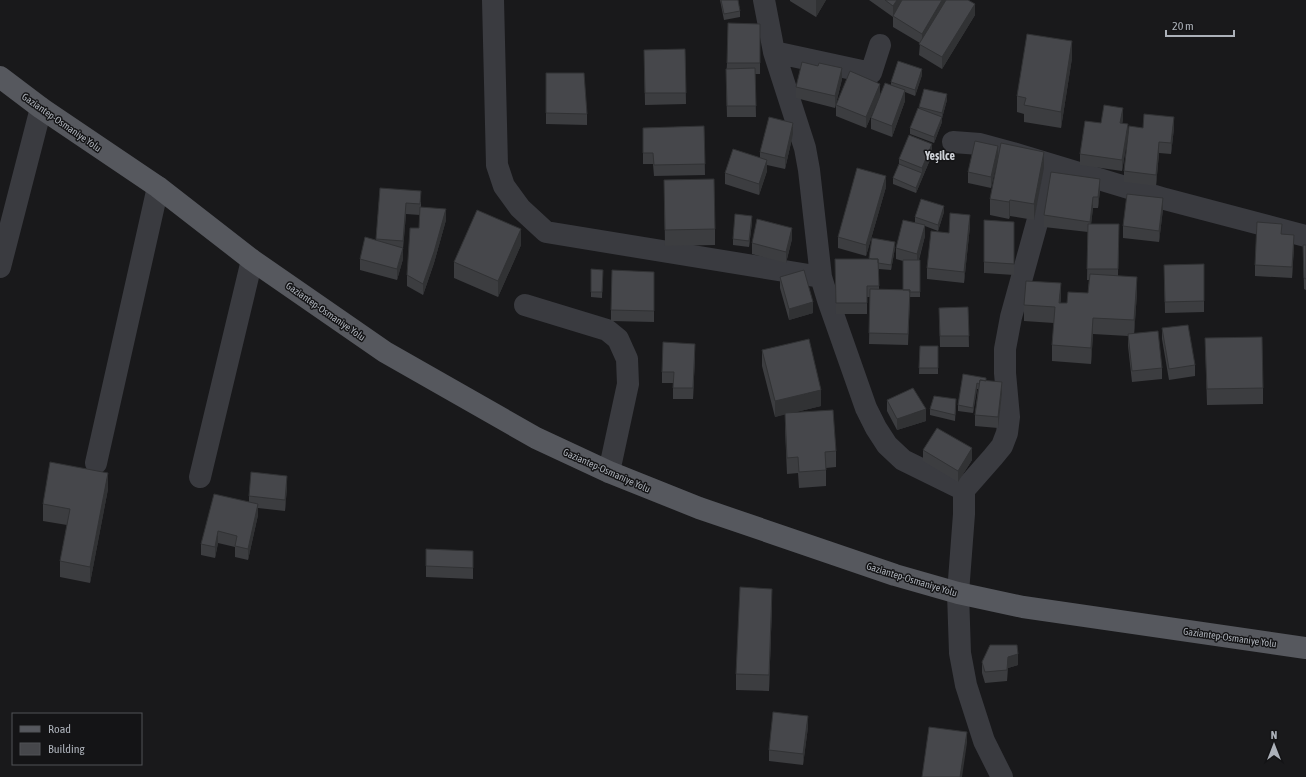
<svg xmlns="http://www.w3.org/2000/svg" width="1306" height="777" font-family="'Asap Condensed',sans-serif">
	<rect width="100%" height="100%" fill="#19191b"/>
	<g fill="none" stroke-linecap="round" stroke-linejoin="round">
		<path stroke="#3a3b40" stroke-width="22" d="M 493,0 L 497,165 L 504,186 L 520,208 L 546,232 L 821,277
			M 764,0 L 774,52 L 805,148 L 809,170 L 821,277 L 828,300 L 866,408 L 876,428 L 887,445 L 903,460 L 964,490
			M 774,52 L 871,73 L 880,45
			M 953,142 L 980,144 L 1013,153 L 1165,199 L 1306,236
			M 0,267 L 41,108
			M 525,305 L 607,330 L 618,339 L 627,359 L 628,384 L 609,472
			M 96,463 L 158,187
			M 200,477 L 252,260
			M 1002,777 L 984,741 L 966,685 L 960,653 L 958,593 L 964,514 L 964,490 L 993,457 L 1002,446 L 1007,433 L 1009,417 L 1005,373 L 1005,349 L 1011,317 L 1053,165"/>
		<path stroke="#56585e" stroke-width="22" d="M 0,77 L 41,108 L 158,187 L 252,260 L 385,352 L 536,438 L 609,472 L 699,508 L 895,575 L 958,593 L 1023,607 L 1306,648"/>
	</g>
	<path fill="#3c3d40" d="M 720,0 L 738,0 L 740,11 L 740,17 L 724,20 Z
		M 790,0 L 826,0 L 816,17 L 790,1 Z
		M 869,0 L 968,0 L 975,15 L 942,69 L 919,55 L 920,43 L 893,27 L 893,17 Z
		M 760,24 L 760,74 L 755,74 L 756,117 L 727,117 L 726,80 L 727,63 Z
		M 685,49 L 686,104 L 645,105 L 644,50 Z
		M 1072,58 L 1061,128 L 1024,122 L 1024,114 L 1017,112 L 1017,96 Z
		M 818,66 L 842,79 L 835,108 L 796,98 L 796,87 Z
		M 546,73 L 587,114 L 587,125 L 546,124 Z
		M 922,75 L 915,96 L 905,92 L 905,101 L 892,137 L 871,129 L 871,118 L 891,85 L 891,82 Z
		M 880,95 L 866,128 L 836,116 L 836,105 Z
		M 947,100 L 942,118 L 942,122 L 934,143 L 910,134 L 910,128 L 919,109 L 919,107 Z
		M 1123,119 L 1122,124 L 1128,135 L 1122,171 L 1080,165 L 1080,154 L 1101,123 Z
		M 704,126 L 705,175 L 654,176 L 653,164 L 643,164 L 643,128 Z
		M 1143,128 L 1174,128 L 1171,154 L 1159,153 L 1156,186 L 1124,182 L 1124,171 Z
		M 793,134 L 785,169 L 767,165 L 767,171 L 759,195 L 725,184 L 725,173 L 760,158 L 760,152 Z
		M 932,155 L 916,193 L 893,184 L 893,178 L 899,164 L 899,159 Z
		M 998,157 L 991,188 L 968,183 L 968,172 Z
		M 1044,168 L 1034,220 L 1010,216 L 1009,219 L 990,215 L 990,199 Z
		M 664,180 L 715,229 L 715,245 L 665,246 Z
		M 886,187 L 866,256 L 838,248 L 838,237 Z
		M 380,188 L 421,202 L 421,207 L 446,220 L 434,263 L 423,295 L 407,286 L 407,275 L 419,228 L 420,215 L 406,214 L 403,249 L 403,259 L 397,280 L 360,270 L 360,259 L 376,240 Z
		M 1100,190 L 1098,208 L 1093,208 L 1091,224 L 1119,224 L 1118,276 L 1137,293 L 1134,334 L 1162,368 L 1162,379 L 1132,382 L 1128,346 L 1128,336 L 1093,334 L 1091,364 L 1052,361 L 1052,345 L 1054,323 L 1024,321 L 1024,305 L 1061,299 L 1060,303 L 1067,303 L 1088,293 L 1089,280 L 1087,280 L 1088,232 L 1044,227 L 1044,215 Z
		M 1163,209 L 1159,242 L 1123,238 L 1123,226 Z
		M 944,212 L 938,231 L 925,226 L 925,236 L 919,260 L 920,260 L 920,297 L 910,297 L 908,345 L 869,344 L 870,297 L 867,297 L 867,314 L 836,314 L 835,259 L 869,259 L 872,238 L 895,248 L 891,270 L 879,269 L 879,290 L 903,290 L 903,261 L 896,259 L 896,248 L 915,223 L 915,217 Z
		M 984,220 L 1014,222 L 1014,275 L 984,273 Z
		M 752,222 L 749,247 L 733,245 L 733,239 Z
		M 970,226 L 964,283 L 927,279 L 927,268 L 949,233 Z
		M 1282,234 L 1294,246 L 1292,278 L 1255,276 L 1255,265 Z
		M 792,239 L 786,263 L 752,254 L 752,243 Z
		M 521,245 L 498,297 L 454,278 L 454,262 Z
		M 1303,245 L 1306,245 L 1306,290 L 1304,289 Z
		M 1204,264 L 1204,312 L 1165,313 L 1164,265 Z
		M 591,269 L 603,270 L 602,298 L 591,297 Z
		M 654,272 L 654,322 L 611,321 L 611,310 Z
		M 780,277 L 813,313 L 789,320 L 780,288 Z
		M 968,307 L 969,347 L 940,347 L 939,308 Z
		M 1162,328 L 1195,365 L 1195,376 L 1169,380 L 1162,339 Z
		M 1205,338 L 1263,388 L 1263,404 L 1207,405 Z
		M 920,346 L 938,346 L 938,374 L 919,374 Z
		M 762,350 L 821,406 L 792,413 L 836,451 L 836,467 L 826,468 L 826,486 L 799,488 L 798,473 L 787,474 L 785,429 L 785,414 L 775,417 L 762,366 Z
		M 695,355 L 693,399 L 673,399 L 673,383 L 662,383 L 662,372 Z
		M 963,374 L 986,381 L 1002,393 L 998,428 L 975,426 L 975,415 L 978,389 L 977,389 L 973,413 L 958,411 L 958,405 Z
		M 887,400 L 926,421 L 897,430 L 887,411 Z
		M 956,405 L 955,421 L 930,415 L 930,409 Z
		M 923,450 L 972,460 L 958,482 L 923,461 Z
		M 287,487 L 285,511 L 258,508 L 258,515 L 248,560 L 235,557 L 235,547 L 218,543 L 215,558 L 201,555 L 201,544 L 249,502 L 249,496 Z
		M 108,489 L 90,583 L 60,577 L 60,561 L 67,525 L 43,521 L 43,504 Z
		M 473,562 L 473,579 L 426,577 L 426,566 Z
		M 772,605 L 769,691 L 736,690 L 736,674 Z
		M 982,662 L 1018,665 L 1008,668 L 1007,681 L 985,683 L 982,673 Z
		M 808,727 L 803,765 L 769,761 L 769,750 Z"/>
	<path fill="#313234" d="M 816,0 L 826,0 L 816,17 Z
		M 897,0 L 905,0 L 893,17 L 893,6 Z
		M 942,0 L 949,0 L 922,45 L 922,34 Z
		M 975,4 L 975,15 L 942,69 L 942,57 Z
		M 1072,41 L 1072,58 L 1061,128 L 1061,112 Z
		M 842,68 L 842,79 L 835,108 L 835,96 Z
		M 922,69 L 922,75 L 915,96 L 915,90 Z
		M 880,84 L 880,95 L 866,128 L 866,117 Z
		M 905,90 L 905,101 L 892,137 L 892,126 Z
		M 947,94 L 947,100 L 942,118 L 942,122 L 934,143 L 934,137 L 942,117 L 942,113 Z
		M 1123,108 L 1123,119 L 1120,134 L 1120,123 Z
		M 1174,117 L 1174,128 L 1171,154 L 1171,143 Z
		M 793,123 L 793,134 L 785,169 L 785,158 Z
		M 1128,124 L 1128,135 L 1122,171 L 1122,160 Z
		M 1159,142 L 1159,153 L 1156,186 L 1156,175 Z
		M 932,144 L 932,155 L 916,193 L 916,188 L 922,173 L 922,168 Z
		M 998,146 L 998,157 L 991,188 L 991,177 Z
		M 1044,152 L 1044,168 L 1034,220 L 1034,204 Z
		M 767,160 L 767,171 L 759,195 L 759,184 Z
		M 886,176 L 886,187 L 866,256 L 866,245 Z
		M 1100,179 L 1100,190 L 1098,208 L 1098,197 Z
		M 1093,197 L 1093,208 L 1090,233 L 1090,222 Z
		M 1163,198 L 1163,209 L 1159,242 L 1159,231 Z
		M 1010,200 L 1010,216 L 1009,219 L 1009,202 Z
		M 406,203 L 406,214 L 403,249 L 403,259 L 397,280 L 397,269 L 403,249 Z
		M 944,206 L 944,212 L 938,231 L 938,225 Z
		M 446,209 L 446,220 L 434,263 L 423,295 L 423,284 Z
		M 970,215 L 970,226 L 964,283 L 964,272 Z
		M 752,216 L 752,222 L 749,247 L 749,241 Z
		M 925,225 L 925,236 L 917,265 L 917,254 Z
		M 792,228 L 792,239 L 786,263 L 786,252 Z
		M 521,229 L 521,245 L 498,297 L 498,281 Z
		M 1294,235 L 1294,246 L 1292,278 L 1292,267 Z
		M 895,242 L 895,248 L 891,270 L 891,265 Z
		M 1137,277 L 1137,293 L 1134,336 L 1134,320 Z
		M 1061,283 L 1061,299 L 1059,319 L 1059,303 Z
		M 813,302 L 813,313 L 789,320 L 789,309 Z
		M 1093,318 L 1093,334 L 1091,364 L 1091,348 Z
		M 695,344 L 695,355 L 693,399 L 693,388 Z
		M 1002,382 L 1002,393 L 998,428 L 998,417 Z
		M 977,383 L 977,389 L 973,413 L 973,408 Z
		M 821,390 L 821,406 L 775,417 L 775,401 Z
		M 926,409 L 926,421 L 897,430 L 897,419 Z
		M 972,448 L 972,460 L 958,482 L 958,471 Z
		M 108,473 L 108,489 L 90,583 L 90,567 Z
		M 287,476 L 287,487 L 285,511 L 285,500 Z
		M 258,504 L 258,515 L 248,560 L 248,549 Z
		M 218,531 L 218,543 L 215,558 L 215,547 Z
		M 772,589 L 772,605 L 769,691 L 769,675 Z
		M 1018,654 L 1018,665 L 1008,668 L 1007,681 L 1008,657 Z
		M 808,716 L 808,727 L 803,765 L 803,754 Z
		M 967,732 L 967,743 L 962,777 L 960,777 Z"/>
	<path fill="#46474b" stroke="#313234" d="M 721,0 L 738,0 L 740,11 L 724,14 Z
		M 885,0 L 897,0 L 893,6 Z
		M 902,0 L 942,0 L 922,34 L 893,16 Z
		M 946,0 L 968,0 L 975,4 L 942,57 L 919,44 Z
		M 728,23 L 760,24 L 760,63 L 727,63 Z
		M 1027,34 L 1072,41 L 1061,112 L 1024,105 L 1026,98 L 1017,96 Z
		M 685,49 L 686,93 L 645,93 L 644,50 Z
		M 898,61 L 922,69 L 915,90 L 891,82 Z
		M 802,62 L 818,66 L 819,63 L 842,68 L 835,96 L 796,87 Z
		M 755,68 L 756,106 L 727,106 L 726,69 Z
		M 850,71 L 880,84 L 866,117 L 836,105 Z
		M 546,73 L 584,73 L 587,114 L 546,113 Z
		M 885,83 L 905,90 L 892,126 L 871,118 Z
		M 924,89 L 947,94 L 942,113 L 919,107 Z
		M 1104,105 L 1123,108 L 1120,123 L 1128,124 L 1122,160 L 1080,154 L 1085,121 L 1101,123 Z
		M 918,108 L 942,117 L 934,137 L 910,128 Z
		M 1144,114 L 1174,117 L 1171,143 L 1159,142 L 1156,175 L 1124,171 L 1129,126 L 1143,128 Z
		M 769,117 L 793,123 L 785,158 L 760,152 Z
		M 704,126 L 705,164 L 654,165 L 653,153 L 643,153 L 643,128 Z
		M 909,135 L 932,144 L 922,168 L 899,159 Z
		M 975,141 L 998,146 L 991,177 L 968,172 Z
		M 1001,143 L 1044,152 L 1034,204 L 1010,200 L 1009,202 L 990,199 Z
		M 733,149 L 767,160 L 759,184 L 725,173 Z
		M 899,164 L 922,173 L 916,188 L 893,178 Z
		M 857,168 L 886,176 L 866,245 L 838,237 Z
		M 1051,172 L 1100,179 L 1098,197 L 1093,197 L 1090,222 L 1044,215 Z
		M 714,179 L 715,229 L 665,230 L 664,180 Z
		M 380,188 L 421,191 L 420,204 L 406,203 L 403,241 L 376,239 Z
		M 1127,194 L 1163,198 L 1159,231 L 1123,226 Z
		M 921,199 L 944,206 L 938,225 L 915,217 Z
		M 420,207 L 446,209 L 434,252 L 423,284 L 407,275 L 410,228 L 419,228 Z
		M 477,210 L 521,229 L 498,281 L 454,262 Z
		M 950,213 L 970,215 L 964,272 L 927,268 L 931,231 L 949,233 Z
		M 735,214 L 752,216 L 749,241 L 733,239 Z
		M 757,219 L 792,228 L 786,252 L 752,243 Z
		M 903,220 L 925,225 L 917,254 L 896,248 Z
		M 984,220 L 1014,222 L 1014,264 L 984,262 Z
		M 1257,222 L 1282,224 L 1281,234 L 1294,235 L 1292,267 L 1255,265 Z
		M 1088,224 L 1119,224 L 1118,269 L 1087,269 Z
		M 365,237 L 403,248 L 397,269 L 360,259 Z
		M 872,238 L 895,242 L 891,265 L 878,263 L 878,259 L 872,259 L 869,258 Z
		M 1303,245 L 1306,245 L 1306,279 L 1304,278 Z
		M 835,259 L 878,259 L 879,286 L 867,286 L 867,303 L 836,303 Z
		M 903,260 L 920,260 L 920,292 L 909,292 L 910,290 L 903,290 Z
		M 1204,264 L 1204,301 L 1165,302 L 1164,265 Z
		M 591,269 L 603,270 L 602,292 L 591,292 Z
		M 612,270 L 654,272 L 654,311 L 611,310 Z
		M 804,270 L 813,302 L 789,309 L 780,277 Z
		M 1090,274 L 1137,277 L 1134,320 L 1093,318 L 1091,348 L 1052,345 L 1055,307 L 1024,305 L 1026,281 L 1061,283 L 1059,303 L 1067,303 L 1068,292 L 1088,293 Z
		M 870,289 L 910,290 L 908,334 L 869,333 Z
		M 968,307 L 969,336 L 940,336 L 939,308 Z
		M 1188,325 L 1195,365 L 1169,369 L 1162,328 Z
		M 1158,331 L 1162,368 L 1132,371 L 1128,334 Z
		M 1262,337 L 1263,388 L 1207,389 L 1205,338 Z
		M 809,339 L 821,390 L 775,401 L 762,350 Z
		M 663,342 L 695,344 L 693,388 L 673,388 L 674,372 L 662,372 Z
		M 920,346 L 938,346 L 938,368 L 919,368 Z
		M 963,374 L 986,378 L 986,381 L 980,380 L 979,384 L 977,383 L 973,408 L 958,405 Z
		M 980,380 L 1002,382 L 998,417 L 975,415 Z
		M 913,388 L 926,409 L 897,419 L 887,400 Z
		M 934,396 L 956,399 L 955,415 L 930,409 Z
		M 833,410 L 836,451 L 825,452 L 826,470 L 799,472 L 798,457 L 787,458 L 785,413 Z
		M 937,428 L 972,448 L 958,471 L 923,450 Z
		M 50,462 L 108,473 L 90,567 L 60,561 L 70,509 L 43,504 Z
		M 251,472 L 287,476 L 285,500 L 249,496 Z
		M 214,494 L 258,504 L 248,549 L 235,546 L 237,536 L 218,531 L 215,547 L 201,544 Z
		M 426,549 L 473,551 L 473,568 L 426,566 Z
		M 740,587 L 772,589 L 769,675 L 736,674 Z
		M 990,645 L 1017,645 L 1018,654 L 1008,657 L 1007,670 L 985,672 L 982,662 Z
		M 773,712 L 808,716 L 803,754 L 769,750 Z
		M 929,727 L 967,732 L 960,777 L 922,777 Z"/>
	<g text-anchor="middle" stroke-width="3" stroke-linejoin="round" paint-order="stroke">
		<g font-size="10" fill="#acb1b9" stroke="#141416">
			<text transform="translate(62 122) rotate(35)" y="4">Gaziantep-Osmaniye Yolu</text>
			<text transform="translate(326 311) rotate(35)" y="4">Gaziantep-Osmaniye Yolu</text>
			<text transform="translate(607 470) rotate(24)" y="4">Gaziantep-Osmaniye Yolu</text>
			<text transform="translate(912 579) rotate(17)" y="4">Gaziantep-Osmaniye Yolu</text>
			<text transform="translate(1230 637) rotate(8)" y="4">Gaziantep-Osmaniye Yolu</text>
		</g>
		<g font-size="12" font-weight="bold" fill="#cdd0d6" stroke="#141416">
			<text x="940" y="160">Yeşilce</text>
		</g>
	</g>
	<rect x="12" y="713" width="130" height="52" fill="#141416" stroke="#515357"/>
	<rect x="20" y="726" width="20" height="6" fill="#56585e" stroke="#515357"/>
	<text x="48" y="733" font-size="12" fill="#acb1b9">Road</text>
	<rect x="20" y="743" width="20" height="12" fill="#46474b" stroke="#515357"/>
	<text x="48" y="753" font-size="12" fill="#acb1b9">Building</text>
	<g transform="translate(1274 745)" stroke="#141416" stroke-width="3" paint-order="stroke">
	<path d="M0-3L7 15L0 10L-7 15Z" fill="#acb1b9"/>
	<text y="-6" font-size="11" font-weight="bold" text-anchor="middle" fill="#acb1b9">N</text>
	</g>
	<path d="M1166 30v6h68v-6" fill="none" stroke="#acb1b9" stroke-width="2"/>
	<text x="1172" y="30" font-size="12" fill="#acb1b9" stroke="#141416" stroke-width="3" paint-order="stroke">20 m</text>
</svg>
